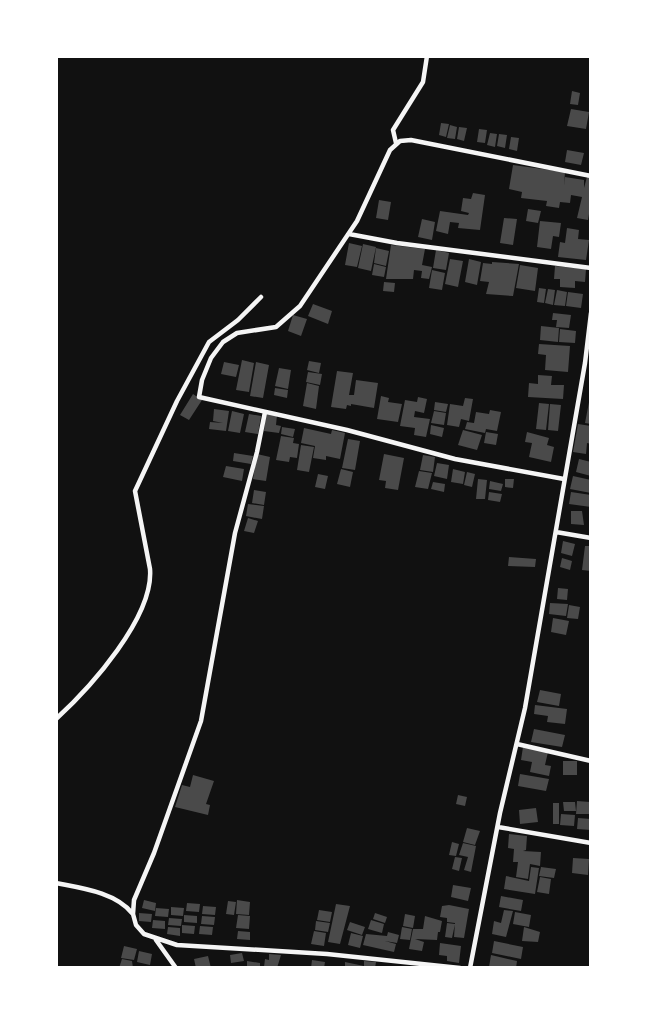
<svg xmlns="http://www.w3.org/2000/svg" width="647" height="1024" font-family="'IBM Plex Sans',sans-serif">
	<rect width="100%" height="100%" fill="#111"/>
	<path fill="#4a4a4a" d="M 572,91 L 580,93 L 578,105 L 570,104 Z
		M 571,109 L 589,112 L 586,129 L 567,126 Z
		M 441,123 L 449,124 L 446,137 L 439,135 Z
		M 450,125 L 457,127 L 455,139 L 447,138 Z
		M 459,127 L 467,128 L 464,141 L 457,139 Z
		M 479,129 L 487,130 L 485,143 L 477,142 Z
		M 490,133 L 497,134 L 495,147 L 487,145 Z
		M 499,134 L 507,135 L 505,148 L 497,146 Z
		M 511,137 L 519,138 L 517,151 L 509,149 Z
		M 567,150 L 584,153 L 581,165 L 565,162 Z
		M 513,165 L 565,172 L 564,186 L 565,177 L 584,180 L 584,188 L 588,173 L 591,173 L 591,215 L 589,214 L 588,220 L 577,218 L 582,197 L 571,195 L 570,203 L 560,202 L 559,208 L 546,206 L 547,201 L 521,198 L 522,192 L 509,189 Z
		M 473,193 L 485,195 L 480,230 L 458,228 L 459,223 L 450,222 L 448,234 L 436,231 L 440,211 L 468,215 L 469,213 L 461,211 L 463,198 L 471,199 Z
		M 379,200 L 391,202 L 388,220 L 376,218 Z
		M 528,209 L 541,211 L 538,223 L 526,221 Z
		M 504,218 L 517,219 L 513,245 L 500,243 Z
		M 422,219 L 435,222 L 432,240 L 418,237 Z
		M 540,221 L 561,223 L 559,237 L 553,236 L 551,249 L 537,247 Z
		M 567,228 L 579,230 L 578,239 L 589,240 L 586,260 L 558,257 L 560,242 L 565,243 Z
		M 349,243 L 362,246 L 357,267 L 345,265 Z
		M 363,244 L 376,247 L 371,271 L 358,268 Z
		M 391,245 L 425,249 L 422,265 L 432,267 L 429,279 L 421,278 L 422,271 L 414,270 L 413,279 L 386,279 Z
		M 376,248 L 389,251 L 386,266 L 374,263 Z
		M 436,250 L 449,253 L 446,270 L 433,268 Z
		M 450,259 L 463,261 L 458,287 L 445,284 Z
		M 469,259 L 481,262 L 477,285 L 465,282 Z
		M 492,262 L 519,264 L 513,296 L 486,294 L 489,282 L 480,281 L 483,263 L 492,264 Z
		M 374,264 L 386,267 L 384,277 L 372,275 Z
		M 520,265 L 538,268 L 535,291 L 516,288 Z
		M 555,266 L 586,269 L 585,282 L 575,281 L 575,288 L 560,287 L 560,279 L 554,279 Z
		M 432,270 L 445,273 L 442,290 L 429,288 Z
		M 384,282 L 395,283 L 394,292 L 383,291 Z
		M 539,288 L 546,289 L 544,303 L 537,302 Z
		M 548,289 L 555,290 L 553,305 L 545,303 Z
		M 557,290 L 567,292 L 565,306 L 554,305 Z
		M 568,292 L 583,294 L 581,308 L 566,306 Z
		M 313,304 L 332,311 L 328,324 L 308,316 Z
		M 553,313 L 571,315 L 569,328 L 556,327 L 557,320 L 552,320 Z
		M 293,315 L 307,319 L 301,336 L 288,331 Z
		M 541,326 L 559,328 L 558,342 L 540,340 Z
		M 560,329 L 576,331 L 575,343 L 559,342 Z
		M 539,344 L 570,346 L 568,372 L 545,370 L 546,355 L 538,354 Z
		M 242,360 L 254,363 L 249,392 L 236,390 Z
		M 309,361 L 321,363 L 319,373 L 307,370 Z
		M 224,362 L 239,365 L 236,377 L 221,374 Z
		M 256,362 L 269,365 L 263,398 L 250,396 Z
		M 279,368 L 291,370 L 288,389 L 275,386 Z
		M 337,371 L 353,373 L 349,395 L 354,395 L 356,380 L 378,383 L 374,408 L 351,404 L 351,406 L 347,405 L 346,409 L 331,407 Z
		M 308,372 L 322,374 L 320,385 L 306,382 Z
		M 538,375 L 552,376 L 551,385 L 564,385 L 563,399 L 528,397 L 529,383 L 538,384 Z
		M 307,383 L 319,386 L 316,409 L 303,406 Z
		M 275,388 L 288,390 L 287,398 L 274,395 Z
		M 193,394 L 202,400 L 189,420 L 180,415 Z
		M 381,396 L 389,398 L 388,402 L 402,404 L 398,422 L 377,419 Z
		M 418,397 L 427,399 L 424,413 L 415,411 L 414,417 L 430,419 L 426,437 L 414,435 L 415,428 L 400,426 L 405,400 L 417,402 Z
		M 590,397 L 591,397 L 591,424 L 585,423 Z
		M 465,398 L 473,399 L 469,421 L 461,419 L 459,427 L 447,425 L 450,404 L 463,406 Z
		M 435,402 L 448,404 L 446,412 L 434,410 Z
		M 539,403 L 549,404 L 546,430 L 536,429 Z
		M 550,404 L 561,405 L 558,431 L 548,430 Z
		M 214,409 L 229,411 L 226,431 L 209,429 L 210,422 L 223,423 L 213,421 Z
		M 490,410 L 501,412 L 497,431 L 486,429 L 485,433 L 465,429 L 467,422 L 474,423 L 476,412 L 489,414 Z
		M 232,411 L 244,414 L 240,433 L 228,431 Z
		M 434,411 L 446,413 L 444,425 L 431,423 Z
		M 266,413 L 277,415 L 276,425 L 281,426 L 279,433 L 264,431 Z
		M 249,414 L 261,416 L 258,434 L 245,432 Z
		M 578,424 L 591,426 L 591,444 L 587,443 L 586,454 L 573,452 Z
		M 431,425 L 444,428 L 442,437 L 430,434 Z
		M 282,427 L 295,429 L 293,437 L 281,434 Z
		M 304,428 L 331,434 L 332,430 L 345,433 L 340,459 L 326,456 L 326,460 L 313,458 L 315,446 L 301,443 Z
		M 463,430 L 482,435 L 477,450 L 458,445 Z
		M 486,432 L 498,434 L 496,445 L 484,443 Z
		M 527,432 L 549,438 L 547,445 L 554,447 L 551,462 L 529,457 L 532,443 L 525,442 Z
		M 281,436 L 294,438 L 293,443 L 299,444 L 297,458 L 290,457 L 289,462 L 276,460 Z
		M 348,439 L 360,441 L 355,470 L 342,468 Z
		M 301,445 L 314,447 L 309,472 L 297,470 Z
		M 234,453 L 253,456 L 251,464 L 233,461 Z
		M 257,454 L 270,457 L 266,481 L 253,479 Z
		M 384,454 L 404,458 L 398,490 L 385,488 L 386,481 L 379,480 Z
		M 423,455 L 435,457 L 433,472 L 420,470 Z
		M 579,459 L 591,462 L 591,476 L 576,472 Z
		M 437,463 L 449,465 L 447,479 L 434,476 Z
		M 226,466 L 244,469 L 242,481 L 223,477 Z
		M 341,469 L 353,472 L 350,487 L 337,484 Z
		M 453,469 L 465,472 L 463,484 L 451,482 Z
		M 419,471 L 432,473 L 428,489 L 415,487 Z
		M 467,472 L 475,474 L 472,487 L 464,485 Z
		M 318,474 L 328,476 L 325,489 L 315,487 Z
		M 573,476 L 591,480 L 591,493 L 570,489 Z
		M 478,479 L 487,480 L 485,499 L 476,499 Z
		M 505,479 L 514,479 L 513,488 L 505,487 Z
		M 490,481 L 503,484 L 501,491 L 489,489 Z
		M 433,482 L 445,484 L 444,492 L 431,489 Z
		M 254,490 L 266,492 L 264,505 L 252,503 Z
		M 489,492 L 502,494 L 500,502 L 488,500 Z
		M 571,492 L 591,495 L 591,507 L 569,504 Z
		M 248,504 L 264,506 L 262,519 L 246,516 Z
		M 571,511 L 582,511 L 584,525 L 571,524 Z
		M 248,518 L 258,521 L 254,533 L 244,531 Z
		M 563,541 L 575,544 L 572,556 L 561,553 Z
		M 585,546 L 591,546 L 591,571 L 582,570 Z
		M 509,557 L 536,559 L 535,567 L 508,566 Z
		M 562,558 L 572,561 L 570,570 L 560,567 Z
		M 558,588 L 568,589 L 567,600 L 557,599 Z
		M 550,603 L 568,604 L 566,616 L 549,614 Z
		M 569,605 L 580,607 L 578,619 L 567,618 Z
		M 553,618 L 569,621 L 566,635 L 551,632 Z
		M 540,690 L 561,694 L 559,706 L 537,702 Z
		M 535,705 L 567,709 L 565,724 L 547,722 L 548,716 L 534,714 Z
		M 534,729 L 565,735 L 562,747 L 531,742 Z
		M 523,747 L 548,752 L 545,765 L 551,766 L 549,776 L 530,772 L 532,762 L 521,760 Z
		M 563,761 L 577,761 L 577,775 L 563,775 Z
		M 520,774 L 549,779 L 546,791 L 518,786 Z
		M 193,775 L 214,781 L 206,804 L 210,805 L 208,815 L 175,807 L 182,785 L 190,787 Z
		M 458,795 L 467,797 L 465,806 L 456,804 Z
		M 577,801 L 590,802 L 590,814 L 576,814 Z
		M 563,802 L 575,802 L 576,811 L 564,811 Z
		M 553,803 L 559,803 L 559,824 L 553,824 Z
		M 536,808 L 538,822 L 520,824 L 519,810 Z
		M 561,814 L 575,815 L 574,826 L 560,825 Z
		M 578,818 L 591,819 L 591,830 L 577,829 Z
		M 467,828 L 480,831 L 475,845 L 463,842 Z
		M 509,834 L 527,836 L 526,850 L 523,851 L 541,852 L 540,866 L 530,864 L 528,879 L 516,877 L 518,862 L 513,862 L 514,849 L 508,848 Z
		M 452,842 L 459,844 L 456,856 L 449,855 Z
		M 463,843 L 476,846 L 471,872 L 464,870 L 468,857 L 459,855 Z
		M 455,857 L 462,858 L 459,871 L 452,869 Z
		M 573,858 L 589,859 L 588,875 L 572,873 Z
		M 531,867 L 539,868 L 535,894 L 504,889 L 506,876 L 529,881 Z
		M 541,867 L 556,869 L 554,878 L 539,876 Z
		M 540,877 L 551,879 L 549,894 L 537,892 Z
		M 453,885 L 471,888 L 468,901 L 451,897 Z
		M 501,896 L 523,900 L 521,911 L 499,907 Z
		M 144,900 L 156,903 L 155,911 L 142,908 Z
		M 237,900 L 250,902 L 249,915 L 236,914 Z
		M 228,901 L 236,902 L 234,915 L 226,914 Z
		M 187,903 L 200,904 L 199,912 L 186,911 Z
		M 336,904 L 350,906 L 340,944 L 328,942 Z
		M 449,905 L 469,909 L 464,938 L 454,937 L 455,923 L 447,922 L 447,918 L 440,917 L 442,906 Z
		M 203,906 L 216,907 L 215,915 L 202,914 Z
		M 171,907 L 184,908 L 183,916 L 171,915 Z
		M 156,908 L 169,909 L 168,917 L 155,916 Z
		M 319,910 L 332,912 L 330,922 L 317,920 Z
		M 504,910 L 513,911 L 506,937 L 492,934 L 494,921 L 501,923 Z
		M 515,912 L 531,915 L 529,927 L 513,924 Z
		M 139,913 L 152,914 L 151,922 L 139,921 Z
		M 375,913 L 387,917 L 385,923 L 373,919 Z
		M 405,914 L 415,916 L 413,928 L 403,926 Z
		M 184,915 L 197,916 L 197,923 L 184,922 Z
		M 238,915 L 250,916 L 249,929 L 236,928 Z
		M 202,916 L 215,917 L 214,925 L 201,924 Z
		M 425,916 L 442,921 L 440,932 L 438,932 L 437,940 L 415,939 L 424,942 L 422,951 L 409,949 L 413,929 L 423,929 Z
		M 169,918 L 182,919 L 181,926 L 168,925 Z
		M 153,920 L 165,921 L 165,929 L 152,928 Z
		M 371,920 L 384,924 L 382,933 L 368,929 Z
		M 316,921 L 330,923 L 328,932 L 315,930 Z
		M 350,922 L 365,927 L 362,935 L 347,930 Z
		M 447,923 L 455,924 L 452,938 L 445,937 Z
		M 182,925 L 195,926 L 194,934 L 182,933 Z
		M 200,926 L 213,927 L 212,935 L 199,934 Z
		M 168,927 L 180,928 L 180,936 L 167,934 Z
		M 402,927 L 412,929 L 410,940 L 400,939 Z
		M 524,927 L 540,932 L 538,942 L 522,941 Z
		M 238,931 L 250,932 L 250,940 L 237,939 Z
		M 314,931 L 326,933 L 324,946 L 311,944 Z
		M 388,932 L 399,935 L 397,943 L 385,941 L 396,944 L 394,952 L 363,945 L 366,934 L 387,936 Z
		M 351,933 L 363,936 L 360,948 L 348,945 Z
		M 494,941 L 523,947 L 521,959 L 492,953 Z
		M 440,943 L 461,946 L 459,963 L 447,961 L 447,956 L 439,955 Z
		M 124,946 L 137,949 L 134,960 L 121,958 Z
		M 139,951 L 152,954 L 150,965 L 137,962 Z
		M 242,953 L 244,961 L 231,963 L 230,955 Z
		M 269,954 L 281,955 L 277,968 L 264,967 L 265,959 L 269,960 Z
		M 491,955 L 517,961 L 516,968 L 489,967 Z
		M 208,956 L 211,968 L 196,968 L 194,959 Z
		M 122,959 L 132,961 L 133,968 L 119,968 Z
		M 312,960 L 325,962 L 324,968 L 311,968 Z
		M 247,961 L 260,963 L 260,968 L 247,968 Z
		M 364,961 L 376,962 L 375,968 L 345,968 L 345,962 L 364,966 Z"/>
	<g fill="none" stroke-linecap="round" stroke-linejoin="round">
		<path stroke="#f5f5f5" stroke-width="4.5" d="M 396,143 L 393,130 L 423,82 L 427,56
			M 349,234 L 397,243 L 591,268
			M 265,412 L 257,452 L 235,533 L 201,721 L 154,853 L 134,900 L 133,914 L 136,925 L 144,934 L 177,945 L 327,954 L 460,968
			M 564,479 L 455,459 L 347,430 L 199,397 L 202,380 L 211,358 L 223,342 L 237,333 L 276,327 L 300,306 L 357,221 L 390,150 L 400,141 L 411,140 L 591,176
			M 556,532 L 591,538
			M 56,719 C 90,688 154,617 150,569 L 135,491 L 177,401 L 209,342 L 238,320 L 261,297
			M 517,744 L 591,761
			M 498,827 L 591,843
			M 56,883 C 81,888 115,892 132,913
			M 156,940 L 176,968
			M 470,968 L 500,813 L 525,708 L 585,363 L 591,313"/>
	</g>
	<rect width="647" height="1024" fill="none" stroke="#ffffff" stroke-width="116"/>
</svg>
